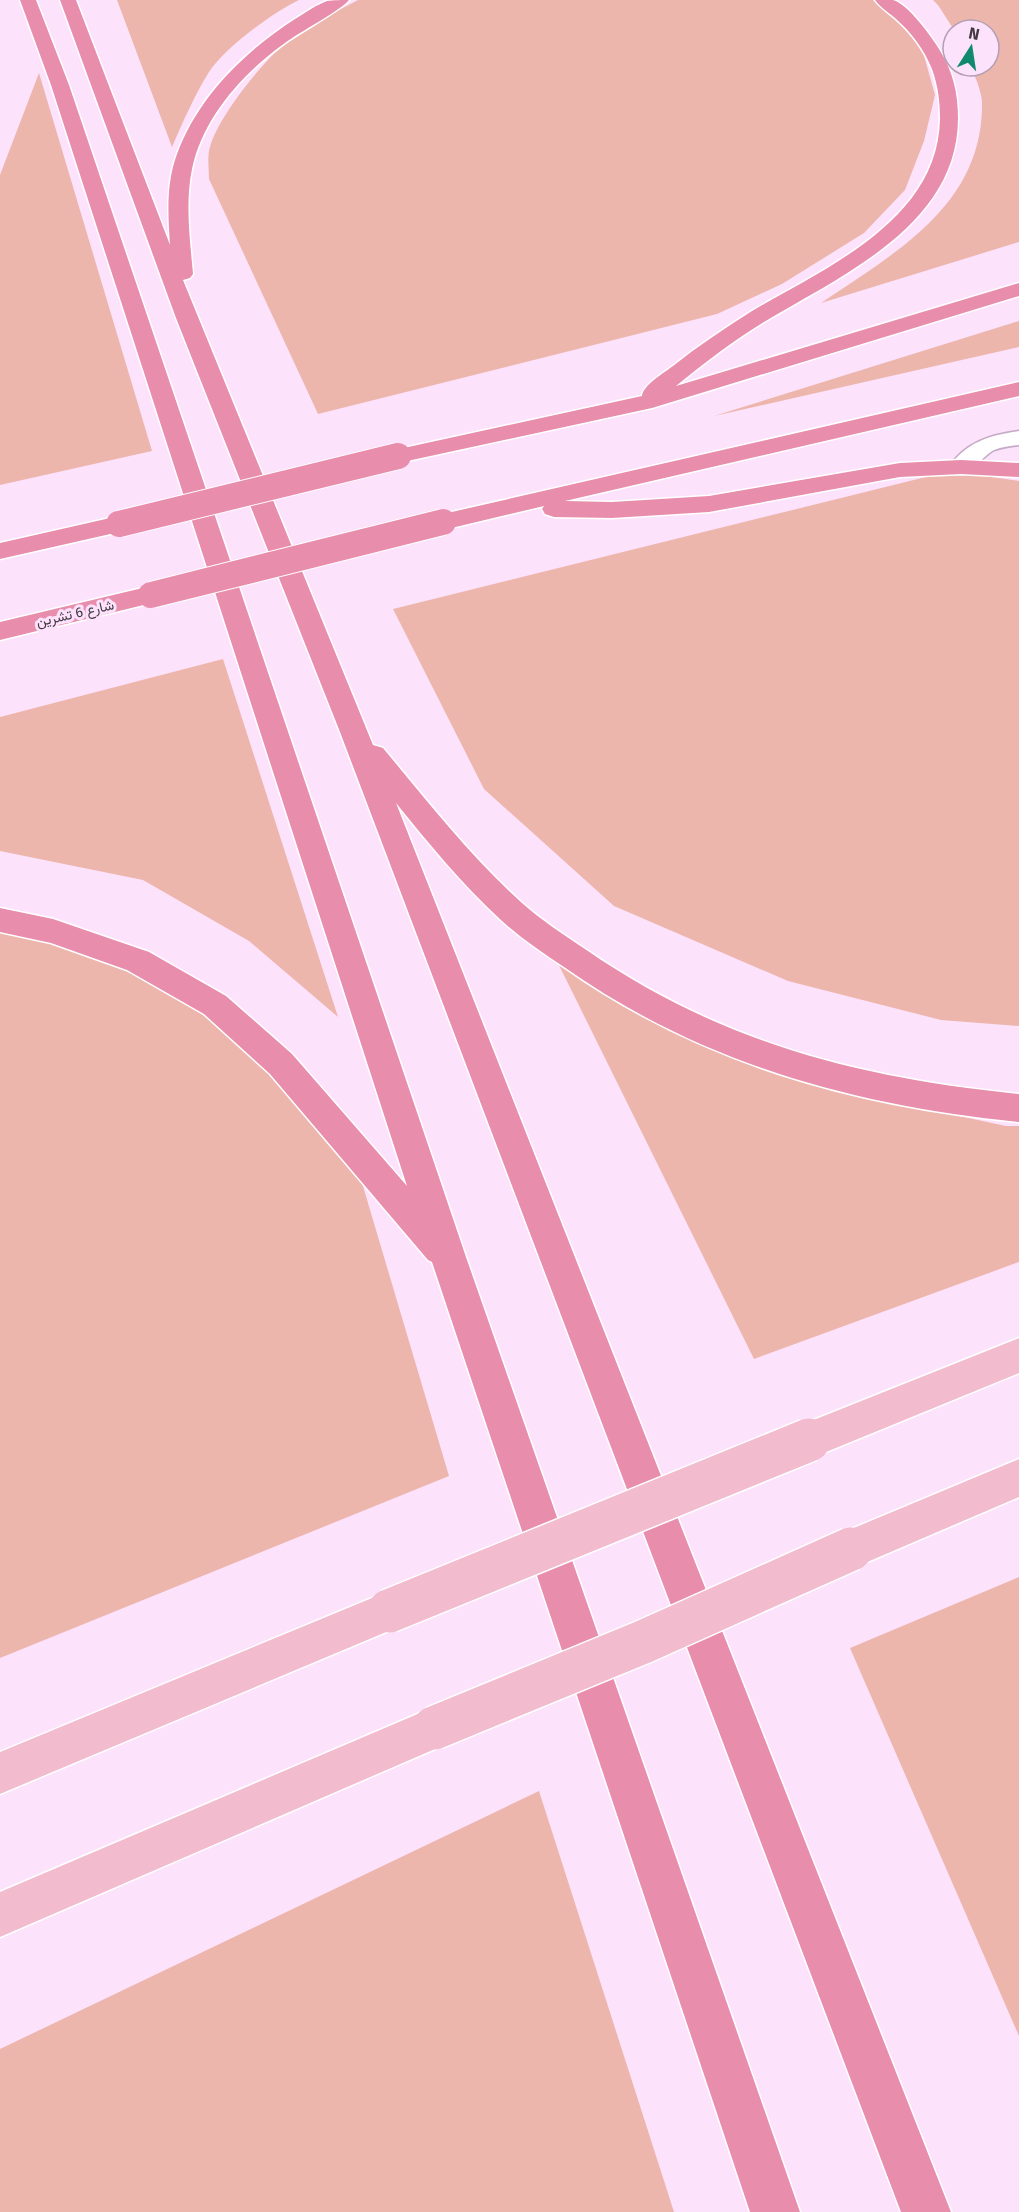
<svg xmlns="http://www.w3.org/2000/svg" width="1019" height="2212" font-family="'Fira Sans',Vazirmatn,sans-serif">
	<rect width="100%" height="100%" fill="#fde2fc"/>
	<path fill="#edb6ad" d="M 117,0 L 299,0 C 272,13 226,47 209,72 C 194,96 183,122 172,147 Z
		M 358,0 L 882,0 L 897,13 L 923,52 L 935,95 L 924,141 L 905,190 L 864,233 L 782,284 L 717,314 L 318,414 L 209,179 C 209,169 207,156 210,147 C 218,117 262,62 286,43 C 308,26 333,13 358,0 Z
		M 933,0 L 1019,0 L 1019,242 L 821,303 C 896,252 984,205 982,101 C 981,90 975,77 971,66 L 989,66 L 989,30 L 954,30 L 938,5 Z
		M 39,73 L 152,451 L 0,485 L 0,175 Z
		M 1019,321 L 1019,347 L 714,416 Z
		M 950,471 L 1019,481 L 1019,1026 L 941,1020 L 788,981 L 614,906 L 484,789 L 393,609 Z
		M 223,659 L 338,1017 L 249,941 L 143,880 L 0,851 L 0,717 Z
		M 0,925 L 198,988 L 357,1166 L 449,1476 L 0,1658 Z
		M 548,943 L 824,1087 L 1006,1126 L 1019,1126 L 1019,1262 L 754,1359 Z
		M 1019,1577 L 1019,2036 L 850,1648 Z
		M 539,1791 L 674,2212 L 0,2212 L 0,2049 Z"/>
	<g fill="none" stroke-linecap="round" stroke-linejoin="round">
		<g stroke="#c5abc5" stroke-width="3">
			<path id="lane" d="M 1019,431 L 1019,445 C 1011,446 1002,447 994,450 C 978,459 973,477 953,472 L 949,467 C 966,442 990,435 1019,431 Z"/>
		</g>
		<g stroke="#fff" stroke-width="3">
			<path id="primary" d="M 1019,1338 L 1019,1373 L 809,1459 L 796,1453 L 790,1440 L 796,1427 Z
				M 1019,1459 L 1019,1497 L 851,1569 L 837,1563 L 831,1549 L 837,1535 Z
				M 389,1591 L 403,1597 L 409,1611 L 403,1625 L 0,1794 L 0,1752 Z
				M 434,1707 L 449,1713 L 455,1728 L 449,1743 L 0,1937 L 0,1892 Z"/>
		</g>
		<g stroke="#fff" stroke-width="3">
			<path id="highway" d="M 20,0 L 36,0 L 69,85 L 467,1260 L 800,2212 L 750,2212 L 432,1262 L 428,1260 L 270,1074 L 204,1014 L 127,970 L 51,943 L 0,932 L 0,908 L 53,919 L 149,952 L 226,996 L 292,1054 L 407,1186 L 51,85 Z
				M 60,0 L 76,0 L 170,245 C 168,215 166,183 177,154 C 198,97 244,52 295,19 C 305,13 316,5 327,1 C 333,0 343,0 349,0 C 343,9 298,33 285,43 C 243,73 203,117 192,169 C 185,203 190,240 193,274 L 190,278 L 183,280 L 373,745 L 383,748 C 427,801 471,857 522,903 C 541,920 564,935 585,949 C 719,1042 858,1078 1019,1094 L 1019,1122 C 855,1106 700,1063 564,967 C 543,953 521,938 502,921 C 463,885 429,844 396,803 L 951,2212 L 901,2212 L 340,732 L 176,318 Z
				M 875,0 C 880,0 887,0 893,0 C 908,4 931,36 939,49 C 953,71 958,93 958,118 C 958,225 842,275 764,322 C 733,341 704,363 676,386 L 1019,283 L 1019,296 L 652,408 L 398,463 L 390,461 L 386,456 L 390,451 L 642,396 C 643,385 664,373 673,366 C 698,346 725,328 752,311 C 827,267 938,220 940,119 C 940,101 938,86 932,69 C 924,49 911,32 895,18 C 888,12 880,7 875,0 Z
				M 1019,382 L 1019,396 L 565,501 L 612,502 L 709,496 L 900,463 L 961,460 L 1019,463 L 1019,477 L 961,474 L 900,477 L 709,512 L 612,518 L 554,517 L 545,514 L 542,509 L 544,506 L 443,530 L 434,528 L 431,522 L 434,516 L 443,514 Z
				M 119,516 L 128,518 L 131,524 L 128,530 L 0,559 L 0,543 Z
				M 151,586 L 160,589 L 164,595 L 160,601 L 0,640 L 0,622 Z"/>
		</g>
		<use href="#lane" fill="#fff" fill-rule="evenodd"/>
		<use href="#primary" fill="#f2bbce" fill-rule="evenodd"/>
		<use href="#highway" fill="#e98dad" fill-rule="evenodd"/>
		<g stroke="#fff" stroke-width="46" stroke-linecap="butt">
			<path id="primary-bridge" d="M 389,1611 L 809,1440
				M 434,1728 L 643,1642 L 851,1549"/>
		</g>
		<g stroke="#fff" stroke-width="28" stroke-linecap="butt">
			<path id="highway-bridge" d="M 119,524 L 398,456
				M 151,595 L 443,522"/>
		</g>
		<use href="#primary-bridge" stroke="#f2bbce" stroke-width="43"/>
		<use href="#highway-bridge" stroke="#e98dad" stroke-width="26"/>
	</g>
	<g text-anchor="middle" stroke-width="6" stroke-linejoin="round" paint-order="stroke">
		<g font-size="14" fill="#433943" stroke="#fde2fc">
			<text transform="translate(75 613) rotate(-13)" y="5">شارع 6 تشرين</text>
		</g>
	</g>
	<g transform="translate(971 48) rotate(12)"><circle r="28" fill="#fde2fc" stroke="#b39eb2" stroke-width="1.5"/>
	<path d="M0-4.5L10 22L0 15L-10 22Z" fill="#10896c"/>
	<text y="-9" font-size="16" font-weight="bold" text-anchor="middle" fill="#433943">N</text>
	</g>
</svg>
